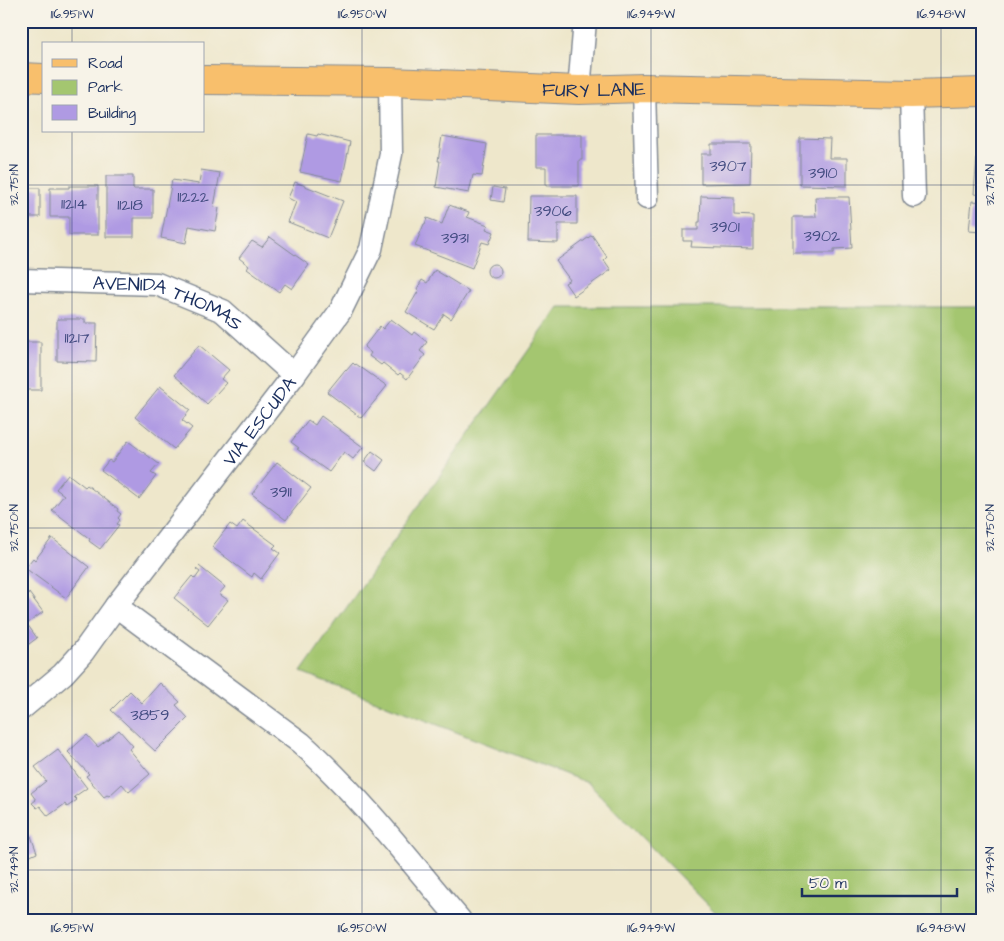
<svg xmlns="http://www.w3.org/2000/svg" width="1004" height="941" font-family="'Architects Daughter',sans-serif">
	<rect width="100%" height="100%" fill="#f7f3e8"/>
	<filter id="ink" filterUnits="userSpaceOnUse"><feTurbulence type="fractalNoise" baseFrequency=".02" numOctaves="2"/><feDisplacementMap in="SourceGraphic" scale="10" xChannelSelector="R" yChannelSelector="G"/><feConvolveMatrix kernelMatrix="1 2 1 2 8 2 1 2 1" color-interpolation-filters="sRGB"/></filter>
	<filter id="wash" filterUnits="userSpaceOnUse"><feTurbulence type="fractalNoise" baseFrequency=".0096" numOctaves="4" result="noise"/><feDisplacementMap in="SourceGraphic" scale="20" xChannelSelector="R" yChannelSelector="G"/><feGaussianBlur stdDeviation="1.12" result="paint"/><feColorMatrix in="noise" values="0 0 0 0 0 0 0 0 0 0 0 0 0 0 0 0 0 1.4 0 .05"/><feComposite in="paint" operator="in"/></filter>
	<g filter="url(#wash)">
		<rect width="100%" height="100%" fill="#eee7cb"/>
		<path fill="#a4c670" stroke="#607a67" d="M 559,307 L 983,307 L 983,920 L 723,920 L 588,783 L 301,672 Z"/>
		<g id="blocks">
			<path fill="#af9ae3" d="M 308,134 L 317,136 L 318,134 L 350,142 L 342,181 L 300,172 Z
				M 536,135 L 582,135 L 582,160 L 579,160 L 579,186 L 546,186 L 546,167 L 536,167 Z
				M 442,136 L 487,144 L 482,176 L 473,175 L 469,193 L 436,187 L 440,161 L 438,161 Z
				M 800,138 L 830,139 L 829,158 L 847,158 L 847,186 L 800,185 Z
				M 711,144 L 751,144 L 750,183 L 701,184 L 701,154 L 711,154 Z
				M 977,155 L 983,155 L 983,195 L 974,194 Z
				M 201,170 L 220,173 L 214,207 L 219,208 L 215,231 L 189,226 L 186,243 L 161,238 L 172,180 L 199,184 Z
				M 106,176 L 133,176 L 133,188 L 134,189 L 153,189 L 153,218 L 134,218 L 134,237 L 106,237 Z
				M 295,182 L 343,201 L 328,238 L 288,222 L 296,202 L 288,198 Z
				M 69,186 L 98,186 L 98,235 L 69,235 L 69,217 L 50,217 L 50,188 L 69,188 Z
				M 493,187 L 505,189 L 503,202 L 491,200 Z
				M 21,188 L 40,188 L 40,217 L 21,217 Z
				M 529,196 L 577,196 L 577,224 L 558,224 L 558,243 L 528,242 Z
				M 701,196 L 734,197 L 734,215 L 753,216 L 753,249 L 691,247 L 692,241 L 683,241 L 683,230 L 698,230 L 698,222 L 700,222 Z
				M 815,197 L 849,197 L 852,248 L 834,249 L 834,253 L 793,253 L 793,217 L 816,217 Z
				M 972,201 L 983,202 L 983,243 L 980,243 L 981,232 L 969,231 Z
				M 449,205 L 469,212 L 467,217 L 488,225 L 486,229 L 494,232 L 489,244 L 482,242 L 472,268 L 415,246 L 424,224 L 425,224 L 427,218 L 442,224 Z
				M 592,235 L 607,257 L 604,260 L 611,270 L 574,296 L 565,283 L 570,280 L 556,261 Z
				M 270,237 L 309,265 L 292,289 L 285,284 L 279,292 L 247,269 L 249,266 L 239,258 L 252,241 L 262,247 Z
				M487 271a7 7 0 1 1 14 0a7 7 0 1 1-14 0Z
				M 435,270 L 469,291 L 451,319 L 444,314 L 434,329 L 406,312 L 419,290 L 417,289 L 422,280 L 427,283 Z
				M 57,319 L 85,319 L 85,323 L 97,323 L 96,362 L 57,361 Z
				M 391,319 L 412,335 L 414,332 L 427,342 L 420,351 L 425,355 L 407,379 L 400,373 L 398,375 L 383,363 L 381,365 L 369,356 L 371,353 L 364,347 L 380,326 L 383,329 Z
				M 21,342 L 41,342 L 41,390 L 21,390 Z
				M 199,345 L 229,370 L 221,379 L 226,383 L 207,404 L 174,375 Z
				M 353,363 L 355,365 L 356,364 L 387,386 L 361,418 L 327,392 L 345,370 L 346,371 Z
				M 160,386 L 190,410 L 182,420 L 192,428 L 174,449 L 135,417 Z
				M 321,416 L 363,447 L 353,459 L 344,452 L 329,472 L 297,449 L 299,448 L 291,442 L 308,420 L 315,425 Z
				M 128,441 L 159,464 L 151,473 L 156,476 L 139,499 L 101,470 L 109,460 L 112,462 Z
				M 372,451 L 384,460 L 376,471 L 364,462 Z
				M 277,462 L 311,488 L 286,520 L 252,494 Z
				M 68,474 L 85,487 L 87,485 L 118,509 L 117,511 L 121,514 L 118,518 L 120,520 L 117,524 L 119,525 L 100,549 L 89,541 L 90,539 L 52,510 L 64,495 L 56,489 Z
				M 243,521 L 276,545 L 273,548 L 280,553 L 261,579 L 254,573 L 252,577 L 212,547 L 230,524 L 237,529 Z
				M 52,538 L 89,567 L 66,598 L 25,568 L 33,558 L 35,560 Z
				M 199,566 L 225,587 L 219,594 L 228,600 L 208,625 L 174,598 L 192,576 L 195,579 L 200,572 L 196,569 Z
				M 21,591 L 25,596 L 29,593 L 43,612 L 27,624 L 37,638 L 21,650 Z
				M 160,683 L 180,702 L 176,705 L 188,718 L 155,751 L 111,710 L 130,691 L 142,703 Z
				M 119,730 L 133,746 L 129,749 L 150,774 L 129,792 L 122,784 L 109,796 L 107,795 L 104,797 L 86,776 L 89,774 L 68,752 L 87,735 L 98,747 Z
				M 58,750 L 87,788 L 74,797 L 77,800 L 67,807 L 65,804 L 48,816 L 40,806 L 37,808 L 32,803 L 36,800 L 31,793 L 46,781 L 35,767 Z
				M 21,807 L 25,818 L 21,820 Z
				M 21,820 L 27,837 L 31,836 L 37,853 L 28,857 L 26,860 L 21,862 Z"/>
		</g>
	</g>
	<g filter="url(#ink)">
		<use href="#blocks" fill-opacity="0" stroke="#848b94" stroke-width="1"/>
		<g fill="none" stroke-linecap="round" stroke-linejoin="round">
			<g stroke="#848b94" stroke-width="25">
				<g id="minor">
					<path d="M 644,88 L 647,198"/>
					<path d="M 579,90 L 585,21"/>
					<path d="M 911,94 L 914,196"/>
					<path id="s1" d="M 21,280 L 157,284 L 223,311 L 294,375"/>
					<path d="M 116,606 L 301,743 C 360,796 409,860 460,920"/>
					<path id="s2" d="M 21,709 L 63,674 L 83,652 L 116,606 L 294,375 L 341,310 L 371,249 L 391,154 L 390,82"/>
				</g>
			</g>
			<g stroke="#848b94" stroke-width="30">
				<g id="major">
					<path d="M 21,77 L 44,78"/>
					<path id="s3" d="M 204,80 L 390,82 L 579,90 L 644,88 L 911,94 L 983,92"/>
				</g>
			</g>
			<use href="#minor" stroke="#fff" stroke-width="22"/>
			<use href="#major" stroke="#f8bf6c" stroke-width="28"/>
		</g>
	</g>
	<path fill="none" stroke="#1b2f5e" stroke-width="1" stroke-opacity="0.45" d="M 72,21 L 72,44M 362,21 L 362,920M 651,21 L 651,920M 941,21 L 941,920M 72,131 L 72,920M 21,185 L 983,185M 21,528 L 983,528M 21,870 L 983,870"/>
	<g text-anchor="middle" stroke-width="4" stroke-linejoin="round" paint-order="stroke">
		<g font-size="16" fill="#404a7f">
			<text x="728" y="171">3907</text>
			<text x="823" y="178">3910</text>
			<text x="193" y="202">11222</text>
			<text x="74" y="209">11214</text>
			<text x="130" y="210">11218</text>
			<text x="553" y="216">3906</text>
			<text x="725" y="232">3901</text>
			<text x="822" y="241">3902</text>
			<text x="455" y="243">3931</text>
			<text x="77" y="343">11217</text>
			<text x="281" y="497">3911</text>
			<text x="150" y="720">3859</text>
		</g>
		<g font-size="19" fill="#1b2f5e" stroke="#f7f3e8">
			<text dy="7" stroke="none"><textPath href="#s3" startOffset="390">FURY LANE</textPath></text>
			<text dy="7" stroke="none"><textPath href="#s1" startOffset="151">AVENIDA THOMAS</textPath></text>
			<text dy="7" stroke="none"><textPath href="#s2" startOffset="375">VIA ESCUDA</textPath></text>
		</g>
	</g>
	<rect width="1004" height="941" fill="none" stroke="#f7f3e8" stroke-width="55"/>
	<rect x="42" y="42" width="162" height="90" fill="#f7f3e8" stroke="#9fa5b1"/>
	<rect x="52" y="59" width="25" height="8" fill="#f8bf6c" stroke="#9fa5b1"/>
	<text x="88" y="68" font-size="15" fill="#1b2f5e">Road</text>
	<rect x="52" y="80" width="25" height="15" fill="#a4c670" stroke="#9fa5b1"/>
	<text x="88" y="92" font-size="15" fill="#1b2f5e">Park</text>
	<rect x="52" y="105" width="25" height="15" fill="#af9ae3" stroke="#9fa5b1"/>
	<text x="88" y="118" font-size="15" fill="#1b2f5e">Building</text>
	<path d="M802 888v8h155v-8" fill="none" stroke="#1b2f5e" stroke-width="2.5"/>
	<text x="809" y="888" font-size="15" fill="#1b2f5e" stroke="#f7f3e8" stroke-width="4" paint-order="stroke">50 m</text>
	<rect x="28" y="28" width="948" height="886" fill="none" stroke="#1b2f5e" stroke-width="2"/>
	<g font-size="12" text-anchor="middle" fill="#1b2f5e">
		<text x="72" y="18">116.951°W</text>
		<text x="362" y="18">116.950°W</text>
		<text x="651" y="18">116.949°W</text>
		<text x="941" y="18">116.948°W</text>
		<text transform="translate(14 185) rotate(-90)" y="4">32.751°N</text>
		<text transform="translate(990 185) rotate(-90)" y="4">32.751°N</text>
		<text transform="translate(14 528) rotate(-90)" y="4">32.750°N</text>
		<text transform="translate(990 528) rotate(-90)" y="4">32.750°N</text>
		<text transform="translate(14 870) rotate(-90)" y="4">32.749°N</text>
		<text transform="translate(990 870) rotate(-90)" y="4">32.749°N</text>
		<text x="72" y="932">116.951°W</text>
		<text x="362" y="932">116.950°W</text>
		<text x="651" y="932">116.949°W</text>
		<text x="941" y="932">116.948°W</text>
	</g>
</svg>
